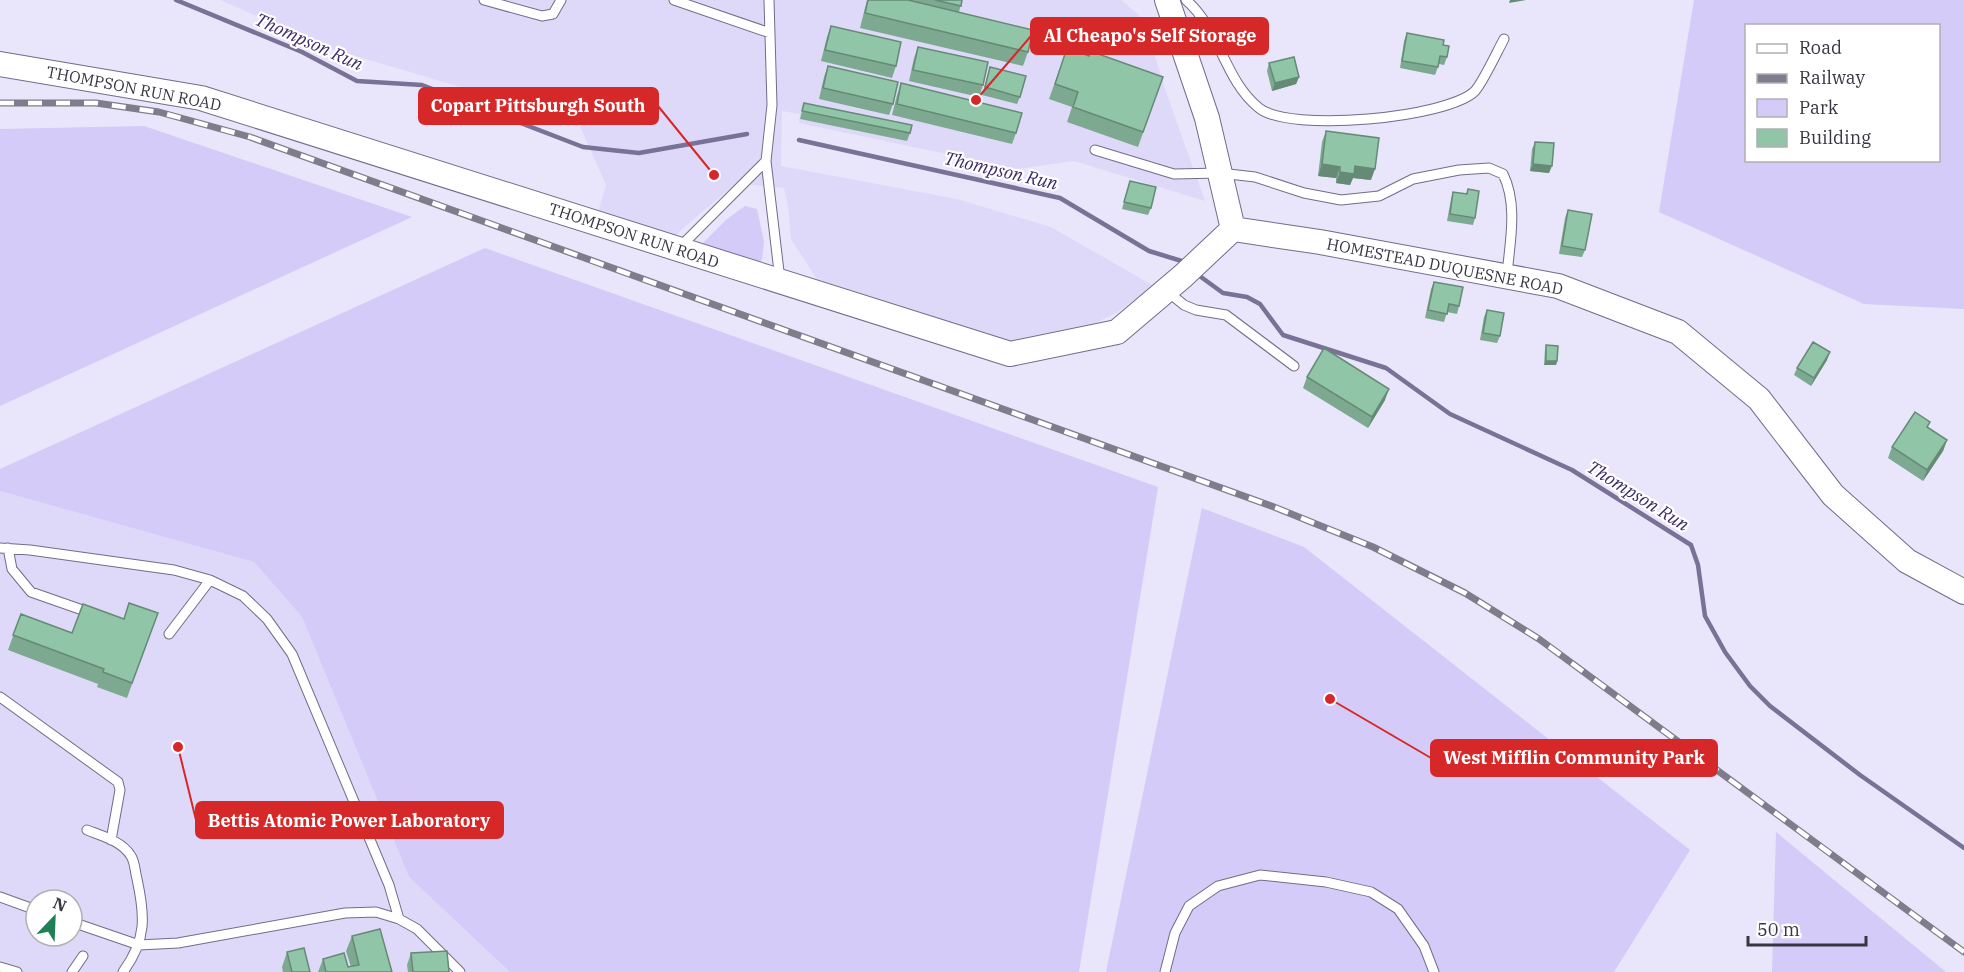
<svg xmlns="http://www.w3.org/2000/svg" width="1964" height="972" font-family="'IBM Plex Serif',serif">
	<rect width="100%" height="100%" fill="#e9e5fa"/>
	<path fill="#dfd9f9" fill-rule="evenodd" d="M 220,0 L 1121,0 L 1138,14 L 1147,29 L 1165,89 L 1205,201 L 1074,161 L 1018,169 L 799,123 L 800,114 L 782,111 L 781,166 L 957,199 L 1051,227 L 1154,286 L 1116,313 L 1089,326 L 1030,341 L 991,340 L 822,287 L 791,239 L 788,206 L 784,188 L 736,183 L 673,237 L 598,212 L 606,185 L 578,122 L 332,49 Z
		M 0,491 L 254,562 L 302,617 L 409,877 L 510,972 L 0,972 ZM 36,900 L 72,900 L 72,936 L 36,936 Z"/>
	<path fill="#d4cbf8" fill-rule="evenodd" d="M 1694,0 L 1964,0 L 1964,309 L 1864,304 L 1659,212 ZM 1746,26 L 1938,26 L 1938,160 L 1746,160 Z
		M 144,126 L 412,217 L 0,406 L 0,129 Z
		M 745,206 L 757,209 L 764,242 L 762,260 L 755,265 L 706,253 L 703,243 L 727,219 Z
		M 485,248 L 1158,487 L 1079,972 L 510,972 L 409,877 L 302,617 L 254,562 L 0,491 L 0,469 Z
		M 1202,508 L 1304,547 L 1690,850 L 1614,972 L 1106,972 Z
		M 1776,832 L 1946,972 L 1772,972 Z"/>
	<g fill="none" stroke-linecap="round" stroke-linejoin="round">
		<path stroke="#797296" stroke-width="4.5" d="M 176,0 L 302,52 L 357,81 L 422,85 L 583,147 L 639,153 L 747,134
			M 799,140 L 1060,198 L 1149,251 L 1185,262
			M 1201,277 L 1223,293 L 1247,297 L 1260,304 L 1283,335 L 1386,368 L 1450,414 L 1572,470 L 1691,545 L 1698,565 L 1705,616 L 1725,652 L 1750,686 L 1770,706 L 1860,775 L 1964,848"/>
		<g stroke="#726c89" stroke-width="11">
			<path id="service" d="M 484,0 L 542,16 L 553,14 L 561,0
				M 674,0 L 770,33
				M 1186,0 C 1220,29 1224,80 1259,108 C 1289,133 1448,118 1475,91 C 1483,82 1497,52 1504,39
				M 1095,150 L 1174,174 L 1220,173 L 1255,177 L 1304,193 L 1341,200 L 1379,196 L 1413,179 L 1459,170 L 1489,168 L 1503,174 C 1518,204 1510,242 1507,274
				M 766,161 L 772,105 L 769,0
				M 680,247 L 766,161 L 780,280
				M 1167,291 L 1184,305 L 1196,310 L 1226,315 L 1294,366
				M 0,548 L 30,550 L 174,570 L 210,580 L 243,596 L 267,619 L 292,654 L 389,885 L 399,919
				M 8,548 L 12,569 L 31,592 L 91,613
				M 169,634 L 210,580
				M 0,697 L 118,782 L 120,790 L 111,840
				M 87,830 C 102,836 122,841 131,856 C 135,862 135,872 137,879 C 145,916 147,939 123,972
				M 0,897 L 36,910
				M 72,922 L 139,945 L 178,943 L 345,913 L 376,912 L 399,919 L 417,929 L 460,972
				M 0,967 L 17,972
				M 72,972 L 83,956
				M 1165,972 L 1175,933 L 1189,906 L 1218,886 L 1260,875 L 1326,882 L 1371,892 L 1398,909 L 1424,946 L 1434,972"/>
		</g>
		<g stroke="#726c89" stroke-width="26">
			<path id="tertiary" d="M 1167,0 L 1207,118 L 1233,229
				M 0,64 L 201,98 L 1010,354 L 1117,332 L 1183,276 L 1233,229
				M 1233,229 L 1320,242 L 1558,286 L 1678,332 L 1759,399 L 1833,495 L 1907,561 L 1964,592"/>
		</g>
		<use href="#service" stroke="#fff" stroke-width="9"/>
		<use href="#tertiary" stroke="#fff" stroke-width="24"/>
		<g stroke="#7f7c8c" stroke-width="7">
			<path id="rail" d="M 0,103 L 96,103 L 159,112 L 250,137 L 1274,507 L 1373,547 L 1465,593 L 1539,639 L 1964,952"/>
		</g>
		<use href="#rail" stroke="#fff" stroke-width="4.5" stroke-dasharray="14" stroke-linecap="butt"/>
	</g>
	<path fill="#7ca990" d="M 867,0 L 962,0 L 959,12 L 1028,52 L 1023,66 L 860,28 Z
		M 831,26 L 896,66 L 892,78 L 821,61 L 827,37 Z
		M 1407,33 L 1443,45 L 1447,57 L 1444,65 L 1439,64 L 1435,75 L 1400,68 L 1404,41 Z
		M 918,47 L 983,85 L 979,97 L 909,81 L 914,58 Z
		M 1067,48 L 1089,56 L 1163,77 L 1138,147 L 1067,122 L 1072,107 L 1049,99 Z
		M 1269,63 L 1299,77 L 1296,84 L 1272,91 L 1267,71 Z
		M 828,66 L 893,104 L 889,115 L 819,99 L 824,77 Z
		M 990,67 L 1020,97 L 1017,104 L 982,95 Z
		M 901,83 L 1016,133 L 1012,144 L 892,115 L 897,95 Z
		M 804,103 L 910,133 L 907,141 L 800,119 Z
		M 1326,131 L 1371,180 L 1353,178 L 1350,185 L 1336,183 L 1336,178 L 1318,176 L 1322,142 Z
		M 1535,142 L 1549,173 L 1530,171 L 1532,149 Z
		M 1130,181 L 1151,208 L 1148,215 L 1122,209 Z
		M 1468,189 L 1475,218 L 1473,225 L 1447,221 L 1451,199 L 1453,192 L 1466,194 Z
		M 1568,210 L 1585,250 L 1582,257 L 1559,254 L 1565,218 Z
		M 1434,282 L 1459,306 L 1457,314 L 1447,312 L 1444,322 L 1425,318 L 1431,289 Z
		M 1487,310 L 1500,336 L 1497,343 L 1480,340 L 1484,317 Z
		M 1546,345 L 1557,361 L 1556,365 L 1544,365 L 1545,349 Z
		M 1827,360 L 1811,386 L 1794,375 L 1797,368 Z
		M 1307,377 L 1385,400 L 1368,428 L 1303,388 Z
		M 1928,428 L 1947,440 L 1943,451 L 1923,481 L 1888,458 L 1892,447 Z
		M 158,613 L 127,698 L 97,687 L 98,684 L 8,650 L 21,614 L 72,633 L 124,619 Z
		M 352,936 L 392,972 L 318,972 L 323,959 L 348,967 L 351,967 L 346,951 Z
		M 287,952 L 310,972 L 283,972 L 282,967 Z
		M 411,953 L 449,972 L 408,972 L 407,965 Z"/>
	<path fill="#658a75" d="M 1510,0 L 1526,0 L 1509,3 Z
		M 1299,77 L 1296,84 L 1272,91 L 1275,83 Z
		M 1322,164 L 1340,167 L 1336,178 L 1318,176 Z
		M 1533,164 L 1552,166 L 1549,173 L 1530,171 Z
		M 1355,166 L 1375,169 L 1371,180 L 1353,178 L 1350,185 L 1336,183 L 1340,172 Z
		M 1830,352 L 1827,360 L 1811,386 L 1814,378 Z
		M 1546,361 L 1557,361 L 1556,365 L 1544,365 Z
		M 1389,389 L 1385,400 L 1368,428 L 1372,417 Z
		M 1947,440 L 1943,451 L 1923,481 L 1927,470 Z"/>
	<path fill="#90c5a7" stroke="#658a75" stroke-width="1.5" d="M 868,0 L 908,0 L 1033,30 L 1028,52 L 865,13 Z
		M 935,0 L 962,0 L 961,6 Z
		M 831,26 L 901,42 L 896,66 L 825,50 Z
		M 1407,33 L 1444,40 L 1443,45 L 1449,46 L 1447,57 L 1440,56 L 1438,67 L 1402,61 Z
		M 918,47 L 988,62 L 983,85 L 913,70 Z
		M 1067,48 L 1089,56 L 1090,51 L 1163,77 L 1143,132 L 1073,107 L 1078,92 L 1055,84 Z
		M 1294,57 L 1299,77 L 1275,83 L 1269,63 Z
		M 828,66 L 898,82 L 893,104 L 823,88 Z
		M 990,67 L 1026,76 L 1020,97 L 985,87 Z
		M 901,83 L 1022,113 L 1016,133 L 897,104 Z
		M 804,103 L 912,125 L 910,133 L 802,111 Z
		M 1326,131 L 1379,138 L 1375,169 L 1355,166 L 1354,174 L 1340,172 L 1340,167 L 1322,164 Z
		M 1535,142 L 1554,143 L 1552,166 L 1533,164 Z
		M 1130,181 L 1156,187 L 1151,208 L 1124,202 Z
		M 1468,189 L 1479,191 L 1475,218 L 1450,214 L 1453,192 L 1467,194 Z
		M 1568,210 L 1592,214 L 1585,250 L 1562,246 Z
		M 1434,282 L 1463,287 L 1459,306 L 1449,304 L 1447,314 L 1428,310 Z
		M 1487,310 L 1504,313 L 1500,336 L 1483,333 Z
		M 1813,342 L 1830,352 L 1814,378 L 1797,368 Z
		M 1546,345 L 1558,346 L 1557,361 L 1546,361 Z
		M 1324,348 L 1389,389 L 1372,417 L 1307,377 Z
		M 1915,412 L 1930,422 L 1927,427 L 1947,440 L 1927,470 L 1892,447 Z
		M 129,603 L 158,613 L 132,683 L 103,672 L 104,669 L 13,635 L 21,614 L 72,633 L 83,604 L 124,619 Z
		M 380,929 L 392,972 L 326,972 L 323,959 L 344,953 L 348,967 L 359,965 L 352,936 Z
		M 304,948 L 310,972 L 292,972 L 287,952 Z
		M 447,951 L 449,972 L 413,972 L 411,953 Z"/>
	<g text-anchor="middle" stroke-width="4.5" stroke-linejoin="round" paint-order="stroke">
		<g font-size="16" fill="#393643" stroke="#fff">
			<text transform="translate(134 88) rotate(11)" y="6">THOMPSON RUN ROAD</text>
			<text transform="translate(634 235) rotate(18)" y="6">THOMPSON RUN ROAD</text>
			<text transform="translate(1445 266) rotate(11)" y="6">HOMESTEAD DUQUESNE ROAD</text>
		</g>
		<g font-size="18" font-style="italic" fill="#3e2c68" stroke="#fff">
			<text transform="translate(309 42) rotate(24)" y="6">Thompson Run</text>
			<text transform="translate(1001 171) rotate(13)" y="6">Thompson Run</text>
			<text transform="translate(1638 496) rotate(32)" y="6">Thompson Run</text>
		</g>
	</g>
	<path fill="none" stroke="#d62828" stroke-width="2" d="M976 100L1031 36M714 175L658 106M1330 699L1431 758M178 747L196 820"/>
	<g fill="#d62828" stroke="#fff" stroke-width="2">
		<circle cx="976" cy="100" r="6"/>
		<circle cx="714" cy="175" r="6"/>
		<circle cx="1330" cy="699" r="6"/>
		<circle cx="178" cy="747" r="6"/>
	</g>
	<g fill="#d62828" stroke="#d62828" stroke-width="2">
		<rect x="1031" y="18" width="237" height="36" rx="6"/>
		<rect x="419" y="88" width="239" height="36" rx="6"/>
		<rect x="1431" y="740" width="286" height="36" rx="6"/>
		<rect x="196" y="802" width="307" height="36" rx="6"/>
	</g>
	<g font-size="18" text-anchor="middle" font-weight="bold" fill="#fff">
		<text x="1150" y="42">Al Cheapo's Self Storage</text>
		<text x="538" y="112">Copart Pittsburgh South</text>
		<text x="1574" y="764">West Mifflin Community Park</text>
		<text x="349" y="827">Bettis Atomic Power Laboratory</text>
	</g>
	<rect x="1745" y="24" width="195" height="138" fill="#ffffff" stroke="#b0afb4" stroke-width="1.5"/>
	<rect x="1757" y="44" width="30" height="9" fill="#ffffff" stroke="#b0afb4" stroke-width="1.5"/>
	<text x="1799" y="54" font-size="18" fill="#393643">Road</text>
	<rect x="1757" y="74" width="30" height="9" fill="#7f7c8c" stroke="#b0afb4" stroke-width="1.5"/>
	<text x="1799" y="84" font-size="18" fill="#393643">Railway</text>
	<rect x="1757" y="99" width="30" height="18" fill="#d4cbf8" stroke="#b0afb4" stroke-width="1.5"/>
	<text x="1799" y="114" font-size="18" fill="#393643">Park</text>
	<rect x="1757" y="129" width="30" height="18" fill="#90c5a7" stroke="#b0afb4" stroke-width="1.5"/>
	<text x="1799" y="144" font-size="18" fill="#393643">Building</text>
	<g transform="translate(54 918) rotate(23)"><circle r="28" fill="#ffffff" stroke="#b0afb4" stroke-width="1.5"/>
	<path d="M0-4.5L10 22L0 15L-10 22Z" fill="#227f55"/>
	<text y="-9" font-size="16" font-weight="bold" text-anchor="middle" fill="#393643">N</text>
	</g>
	<path d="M1748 936v9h118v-9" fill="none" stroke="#393643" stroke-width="3"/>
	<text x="1757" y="936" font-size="18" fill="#393643" stroke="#ffffff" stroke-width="4.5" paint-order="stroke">50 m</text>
</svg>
